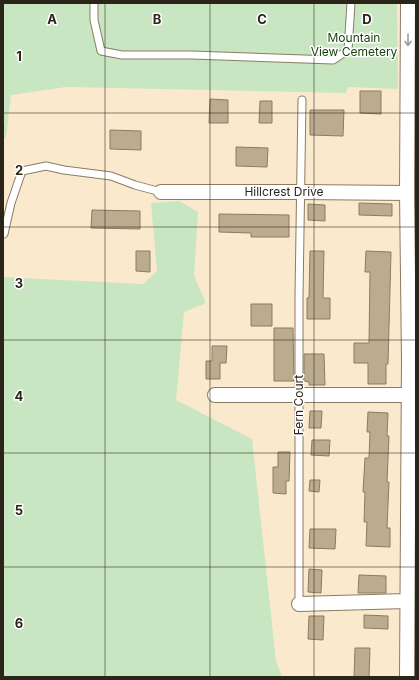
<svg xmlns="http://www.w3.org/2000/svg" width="419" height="680" font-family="Inter,sans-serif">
	<rect width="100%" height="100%" fill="#fae9cc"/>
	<path fill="#c9e6c2" d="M 3,3 L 397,3 L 398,89 L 348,87 L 346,93 L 66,87 L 11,95 L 6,137 L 3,139 Z
		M 179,201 L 198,212 L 194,276 L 206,303 L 184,312 L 176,400 L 252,439 L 276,661 L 282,677 L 3,677 L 3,277 L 143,284 L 157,271 L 151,203 Z"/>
	<path fill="#bcac8f" stroke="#8b7c61" d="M 360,91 L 381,91 L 381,114 L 360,113 Z
		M 210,99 L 228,100 L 228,123 L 209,123 Z
		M 260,101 L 272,101 L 272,123 L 259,123 Z
		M 310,110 L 344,110 L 343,136 L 310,135 Z
		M 110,130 L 141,131 L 141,150 L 110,149 Z
		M 236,147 L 268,148 L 267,167 L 236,166 Z
		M 359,203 L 392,204 L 392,216 L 359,215 Z
		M 308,204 L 325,205 L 325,221 L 308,220 Z
		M 92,210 L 140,211 L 140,229 L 91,228 Z
		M 219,214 L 289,215 L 289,237 L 251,237 L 251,233 L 219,232 Z
		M 136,251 L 150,251 L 150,272 L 136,271 Z
		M 310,251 L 324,251 L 323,298 L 330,298 L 330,319 L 307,319 L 307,298 L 309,298 Z
		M 366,251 L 391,252 L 388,364 L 386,364 L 386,384 L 368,384 L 368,363 L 354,363 L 354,343 L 369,343 L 370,272 L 365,272 Z
		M 251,304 L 272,304 L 272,326 L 251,326 Z
		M 274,328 L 293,328 L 294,381 L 274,381 Z
		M 212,346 L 227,346 L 226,363 L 220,363 L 220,379 L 206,379 L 206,361 L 212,361 Z
		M 304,354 L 324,354 L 325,385 L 309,385 L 309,382 L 304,381 Z
		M 310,411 L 322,411 L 321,428 L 309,428 Z
		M 368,412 L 388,413 L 387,436 L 389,436 L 387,482 L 389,482 L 387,528 L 390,528 L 390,547 L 366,546 L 367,522 L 364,522 L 365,492 L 363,492 L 365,458 L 369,458 L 370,432 L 367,432 Z
		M 312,440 L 330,440 L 329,456 L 311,455 Z
		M 278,452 L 290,452 L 289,481 L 286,481 L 286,494 L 273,493 L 273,467 L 278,467 Z
		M 310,480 L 320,480 L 319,492 L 309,491 Z
		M 310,529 L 336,529 L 335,549 L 309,548 Z
		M 309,569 L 322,570 L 321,593 L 308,592 Z
		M 359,575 L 386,576 L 386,593 L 358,593 Z
		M 364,615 L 388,616 L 388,629 L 364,628 Z
		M 309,616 L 324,616 L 323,640 L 308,639 Z
		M 355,648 L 370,648 L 369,677 L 354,677 Z"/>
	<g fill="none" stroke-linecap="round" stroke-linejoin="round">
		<g stroke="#8b7c61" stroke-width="9">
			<path id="lane" d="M 94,3 L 94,20 L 101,51 L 122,55 L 192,55 L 333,60 L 348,50 L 351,3
				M 4,234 L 11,203 L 22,171 L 46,166 L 64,170 L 111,176 L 135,185 L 161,192
				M 299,604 L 299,296 L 302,100"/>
		</g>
		<g stroke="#8b7c61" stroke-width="16">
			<path id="street" d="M 161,192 L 300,192 L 407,193
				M 215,395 L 407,395
				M 299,604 L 407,601
				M 407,677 L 409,360 L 407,193 L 408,3"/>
		</g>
		<use href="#lane" stroke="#fff" stroke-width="7"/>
		<use href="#street" stroke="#fff" stroke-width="14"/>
	</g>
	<defs><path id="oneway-shaft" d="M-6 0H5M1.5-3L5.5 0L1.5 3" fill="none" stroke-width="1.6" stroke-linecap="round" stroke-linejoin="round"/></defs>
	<use stroke="#9f9c98" href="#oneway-shaft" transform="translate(408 40) rotate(90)"/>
	<path fill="none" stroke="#2a2419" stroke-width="1" stroke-opacity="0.55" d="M 105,3 L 105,677M 210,3 L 210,677M 314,3 L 314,677M 3,113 L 416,113M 3,227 L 416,227M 3,340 L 416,340M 3,453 L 416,453M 3,567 L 416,567"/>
	<g text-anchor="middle" stroke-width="3" stroke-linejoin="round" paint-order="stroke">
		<g font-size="12" fill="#143d08" stroke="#fff">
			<text x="354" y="42">Mountain<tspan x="354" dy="14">View Cemetery</tspan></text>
		</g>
		<g font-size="12" fill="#2a2419" stroke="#fff">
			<text x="284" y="196">Hillcrest Drive</text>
			<text transform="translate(299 405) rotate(-90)" y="4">Fern Court</text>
		</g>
	</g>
	<g font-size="13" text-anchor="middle" font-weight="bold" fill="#2a2419" stroke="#fff" stroke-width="3" stroke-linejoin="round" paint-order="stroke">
		<text x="52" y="24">A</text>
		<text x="157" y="24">B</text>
		<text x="262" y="24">C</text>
		<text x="367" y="24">D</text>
		<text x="19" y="61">1</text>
		<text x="19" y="175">2</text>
		<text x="19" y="288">3</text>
		<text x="19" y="401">4</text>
		<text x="19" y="515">5</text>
		<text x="19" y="628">6</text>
	</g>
	<rect width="419" height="680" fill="none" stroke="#2a2419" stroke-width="8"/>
</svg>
